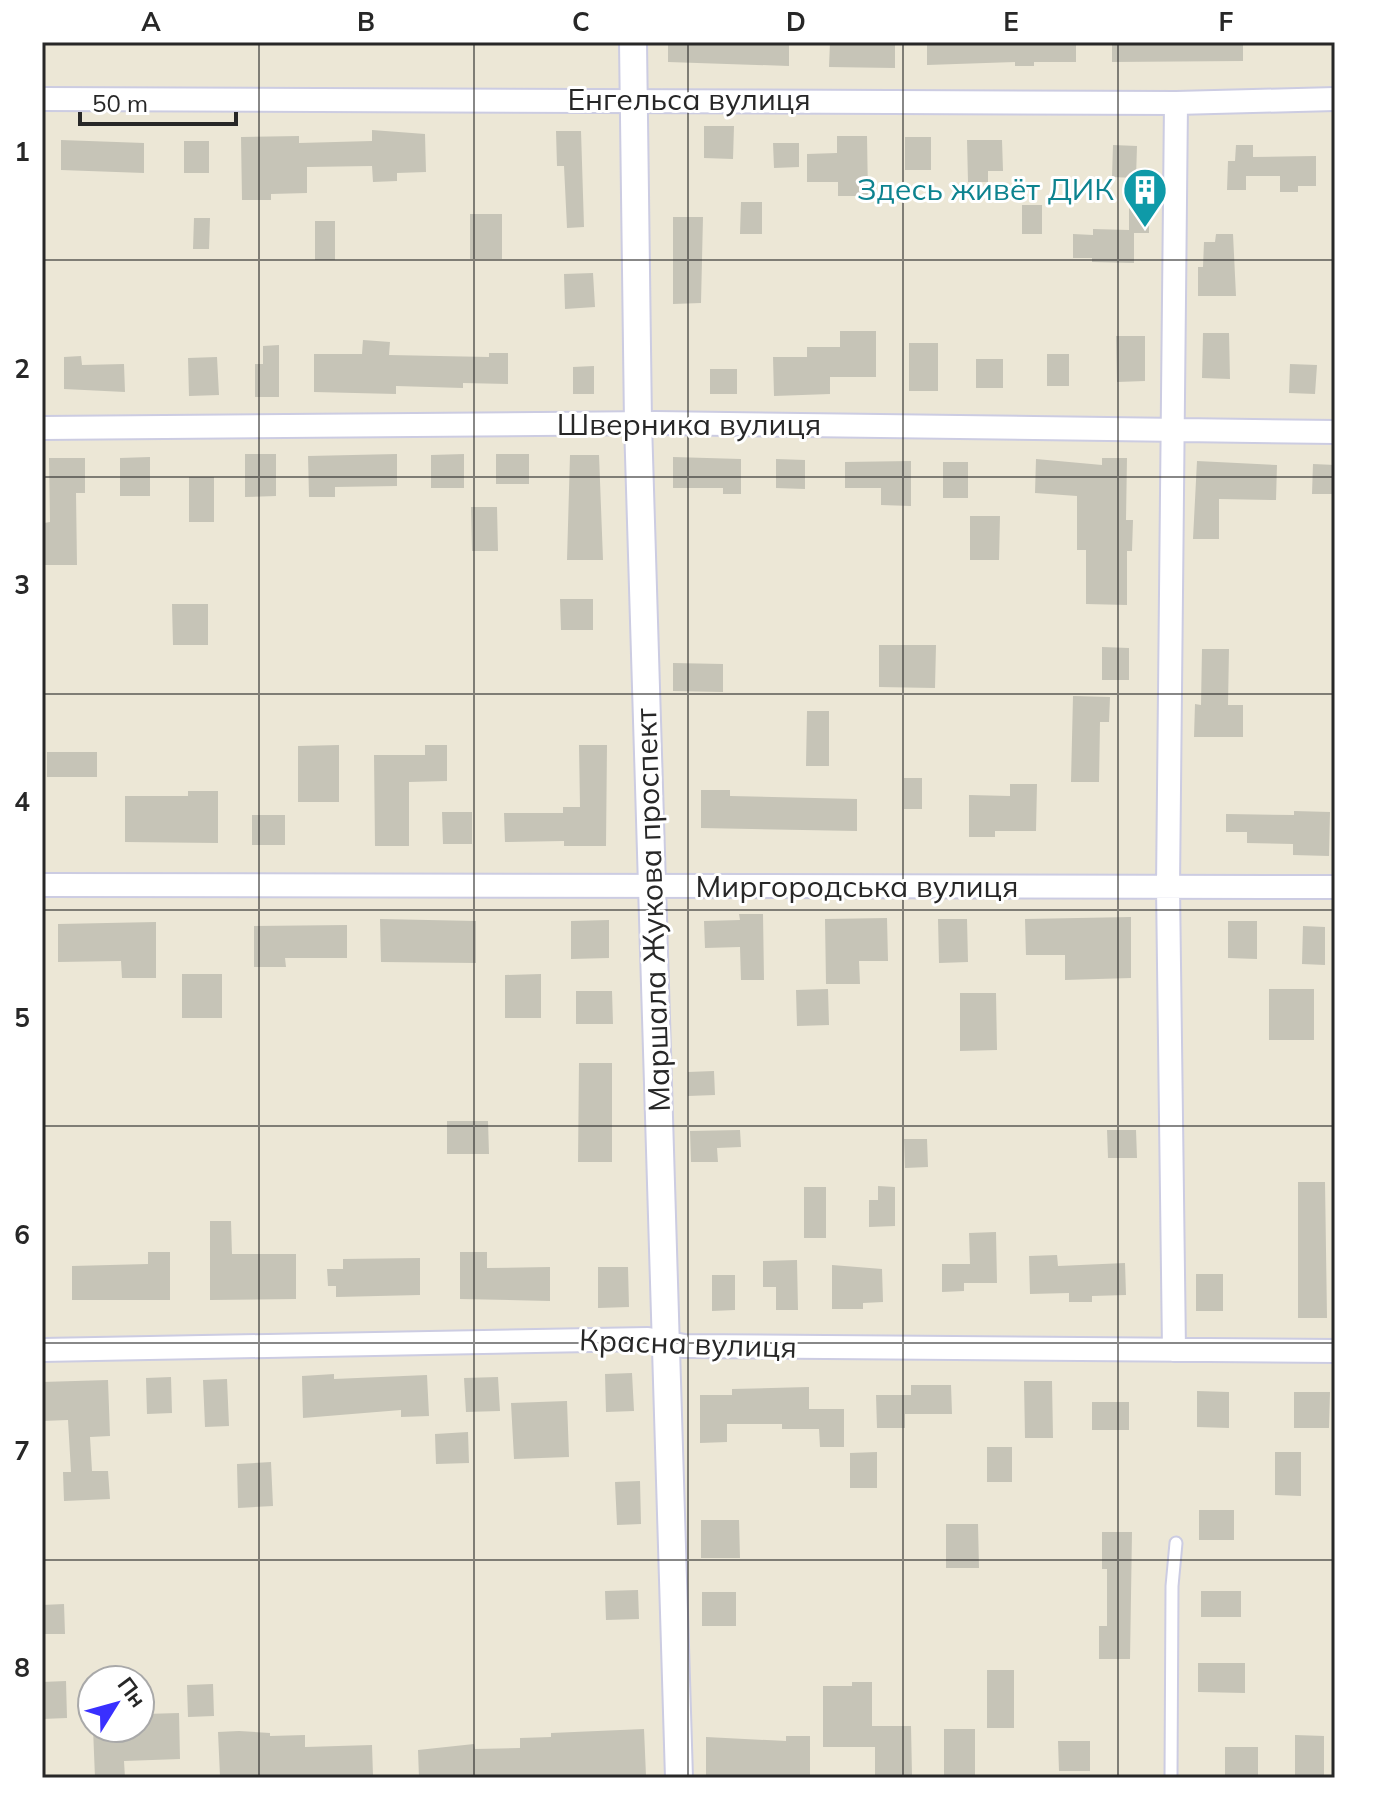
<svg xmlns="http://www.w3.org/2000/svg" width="1377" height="1820" font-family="Mulish,sans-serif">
	<rect width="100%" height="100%" fill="#ece7d6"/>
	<path fill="#c6c4b7" d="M 668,42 L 789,42 L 789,66 L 668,62 Z
		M 830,42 L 895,42 L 895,68 L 829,67 Z
		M 1076,42 L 1076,62 L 1034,62 L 1034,66 L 1015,66 L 1015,62 L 927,65 L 927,43 Z
		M 1112,42 L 1243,42 L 1243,61 L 1112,62 Z
		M 704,126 L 734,126 L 733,159 L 704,158 Z
		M 372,130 L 425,134 L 426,172 L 397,173 L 397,181 L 373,182 L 372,166 L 307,167 L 307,193 L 271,194 L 271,200 L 242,200 L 241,137 L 299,136 L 299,143 L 372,141 Z
		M 556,131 L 581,131 L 584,227 L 567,228 L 564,166 L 557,166 Z
		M 837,136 L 867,136 L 868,196 L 838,196 L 838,182 L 807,182 L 807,154 L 837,153 Z
		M 905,137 L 931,137 L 931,170 L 905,170 Z
		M 61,140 L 144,143 L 144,173 L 61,170 Z
		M 967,140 L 1002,140 L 1003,171 L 988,171 L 988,182 L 968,182 Z
		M 184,141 L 209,141 L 209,173 L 184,173 Z
		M 773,143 L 799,143 L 799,167 L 774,168 Z
		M 1113,145 L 1137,146 L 1136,178 L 1112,177 Z
		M 1236,145 L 1253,145 L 1253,157 L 1316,156 L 1316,186 L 1298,186 L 1298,192 L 1280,192 L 1280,176 L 1246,176 L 1246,190 L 1227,190 L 1228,161 L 1235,161 Z
		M 741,202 L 762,202 L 762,234 L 740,234 Z
		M 1129,203 L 1149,204 L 1149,233 L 1134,233 L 1134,263 L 1092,262 L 1092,258 L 1073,258 L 1073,234 L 1093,235 L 1093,229 L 1129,230 Z
		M 1022,205 L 1042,205 L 1042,234 L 1022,234 Z
		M 470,214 L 502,214 L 502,259 L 470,259 Z
		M 673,217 L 703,217 L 701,303 L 673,304 Z
		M 194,218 L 210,218 L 209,249 L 193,249 Z
		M 315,221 L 335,221 L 335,260 L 315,260 Z
		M 1216,234 L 1233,234 L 1236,296 L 1198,296 L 1198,267 L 1203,267 L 1204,242 L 1215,242 Z
		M 593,273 L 595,307 L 565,309 L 564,274 Z
		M 840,331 L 876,331 L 876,377 L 830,377 L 830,394 L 774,396 L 773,357 L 807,357 L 807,347 L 840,347 Z
		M 1203,333 L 1229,333 L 1230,379 L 1202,378 Z
		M 1116,336 L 1145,336 L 1145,381 L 1117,382 Z
		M 363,340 L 390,342 L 389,355 L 489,357 L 489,353 L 508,353 L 508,384 L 463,383 L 463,388 L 396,386 L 396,394 L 314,392 L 314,354 L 362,354 Z
		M 909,343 L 938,343 L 938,391 L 909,391 Z
		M 279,345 L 279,397 L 255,397 L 255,364 L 263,364 L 263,346 Z
		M 1047,354 L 1069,354 L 1069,386 L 1047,386 Z
		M 81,356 L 82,365 L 124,364 L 125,392 L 64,389 L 64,357 Z
		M 217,357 L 219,395 L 189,396 L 188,358 Z
		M 976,359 L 1003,359 L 1003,388 L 976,388 Z
		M 1290,364 L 1317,365 L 1315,394 L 1289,393 Z
		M 594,366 L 594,394 L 573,394 L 573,367 Z
		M 710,369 L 737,369 L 737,394 L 710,394 Z
		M 245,454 L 276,454 L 276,496 L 245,497 Z
		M 397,454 L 397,486 L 335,487 L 335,497 L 309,497 L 308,456 Z
		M 464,454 L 464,488 L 431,488 L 431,455 Z
		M 496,454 L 529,454 L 529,484 L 496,484 Z
		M 570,455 L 599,455 L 603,560 L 567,560 Z
		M 150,457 L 150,496 L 120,496 L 120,458 Z
		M 673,457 L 741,459 L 741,494 L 723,494 L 723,488 L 673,488 Z
		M 49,458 L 85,458 L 85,493 L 76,493 L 77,565 L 45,565 L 44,523 L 50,522 Z
		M 1102,458 L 1127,458 L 1126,520 L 1133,520 L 1132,551 L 1127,551 L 1127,605 L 1086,604 L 1086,550 L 1077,550 L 1077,496 L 1035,493 L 1036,459 L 1102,465 Z
		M 776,459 L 805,460 L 805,489 L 776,488 Z
		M 911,461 L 911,506 L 881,505 L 881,488 L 845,488 L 845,462 Z
		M 1197,461 L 1277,465 L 1276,500 L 1219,499 L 1219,539 L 1193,539 Z
		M 943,462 L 968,462 L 968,498 L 943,498 Z
		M 1313,464 L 1335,465 L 1335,494 L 1312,494 Z
		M 189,477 L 214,477 L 214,522 L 189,522 Z
		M 471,507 L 497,507 L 498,551 L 472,551 Z
		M 970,516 L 1000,516 L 999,560 L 970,560 Z
		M 560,599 L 593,599 L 593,630 L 561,630 Z
		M 172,604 L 208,604 L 208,645 L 173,645 Z
		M 879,645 L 936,645 L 935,688 L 879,687 Z
		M 1102,647 L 1129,648 L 1129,680 L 1102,680 Z
		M 1202,649 L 1229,649 L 1228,705 L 1243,705 L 1243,737 L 1194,737 L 1195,704 L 1201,705 Z
		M 673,663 L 723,664 L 723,692 L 673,691 Z
		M 1073,696 L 1110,697 L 1109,722 L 1100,722 L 1099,782 L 1071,782 Z
		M 807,711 L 829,711 L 829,766 L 806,766 Z
		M 339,745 L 339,802 L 298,802 L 298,746 Z
		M 425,745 L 447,745 L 447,781 L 409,782 L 409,846 L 375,846 L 374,755 L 425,755 Z
		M 579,745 L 607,745 L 606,846 L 564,846 L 564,841 L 505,842 L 504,813 L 563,813 L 563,807 L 580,807 Z
		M 47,752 L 97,752 L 97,777 L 47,777 Z
		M 904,778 L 922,778 L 922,809 L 904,809 Z
		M 1010,784 L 1037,784 L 1036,831 L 995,831 L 995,837 L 969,837 L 969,795 L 1010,796 Z
		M 701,790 L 730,790 L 730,796 L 857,799 L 857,831 L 701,828 Z
		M 188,791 L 218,791 L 218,843 L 125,842 L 125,796 L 188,796 Z
		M 1294,811 L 1330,812 L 1329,856 L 1293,855 L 1293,844 L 1247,843 L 1247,832 L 1226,832 L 1226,814 L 1294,815 Z
		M 442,812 L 472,812 L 472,844 L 443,844 Z
		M 252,815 L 285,815 L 285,845 L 252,845 Z
		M 739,914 L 763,914 L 764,980 L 741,980 L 740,947 L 705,948 L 704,921 L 740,920 Z
		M 1131,917 L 1131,978 L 1065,980 L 1065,955 L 1026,955 L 1025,919 Z
		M 887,918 L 888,961 L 859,961 L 860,984 L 826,984 L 825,919 Z
		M 380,919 L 476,921 L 476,963 L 381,962 Z
		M 938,919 L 967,919 L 968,962 L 939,963 Z
		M 609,920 L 609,958 L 571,959 L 571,921 Z
		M 1228,921 L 1257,921 L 1257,959 L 1228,958 Z
		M 156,922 L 156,978 L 122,978 L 121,961 L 58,962 L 58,924 Z
		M 347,925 L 347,958 L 285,958 L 286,967 L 254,967 L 254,926 Z
		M 1303,926 L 1325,927 L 1325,965 L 1302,964 Z
		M 182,974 L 222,974 L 222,1018 L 182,1018 Z
		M 541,974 L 541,1018 L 505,1018 L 505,975 Z
		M 828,989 L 829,1025 L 797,1026 L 796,990 Z
		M 1269,989 L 1314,989 L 1314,1040 L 1269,1040 Z
		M 576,991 L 612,991 L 613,1024 L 576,1024 Z
		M 960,993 L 996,993 L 997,1050 L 960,1051 Z
		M 579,1063 L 612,1063 L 612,1162 L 578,1162 Z
		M 714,1071 L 715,1095 L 688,1096 L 688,1072 Z
		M 447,1121 L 488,1121 L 489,1154 L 447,1154 Z
		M 740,1130 L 741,1147 L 717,1148 L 718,1162 L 691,1162 L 690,1131 Z
		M 1107,1130 L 1136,1130 L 1137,1158 L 1108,1158 Z
		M 904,1139 L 927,1139 L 928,1167 L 905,1168 Z
		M 1298,1182 L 1325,1182 L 1327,1318 L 1298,1318 Z
		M 878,1186 L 895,1187 L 895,1226 L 869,1227 L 869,1200 L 878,1200 Z
		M 804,1187 L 826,1187 L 826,1238 L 804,1238 Z
		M 210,1221 L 231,1221 L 232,1254 L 296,1254 L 296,1299 L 210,1300 Z
		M 996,1232 L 997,1283 L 964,1283 L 964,1291 L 942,1292 L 942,1264 L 970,1264 L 969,1233 Z
		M 148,1252 L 170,1252 L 170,1300 L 72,1300 L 72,1266 L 148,1264 Z
		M 460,1252 L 487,1252 L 487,1268 L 550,1267 L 550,1301 L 460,1299 Z
		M 1057,1255 L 1058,1266 L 1125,1263 L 1126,1295 L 1092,1296 L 1092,1302 L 1069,1302 L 1069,1293 L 1030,1294 L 1029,1256 Z
		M 420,1258 L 420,1295 L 336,1297 L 336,1286 L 328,1286 L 327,1269 L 343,1269 L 343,1259 Z
		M 797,1260 L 798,1310 L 776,1310 L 776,1287 L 763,1287 L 763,1261 Z
		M 832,1265 L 882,1269 L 883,1302 L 863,1303 L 863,1309 L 832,1309 Z
		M 598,1267 L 628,1267 L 629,1307 L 598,1308 Z
		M 1196,1274 L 1223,1274 L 1223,1311 L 1196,1311 Z
		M 712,1275 L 735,1275 L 735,1310 L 712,1311 Z
		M 632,1373 L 634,1411 L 606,1412 L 605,1374 Z
		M 334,1374 L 334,1379 L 427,1375 L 429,1416 L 401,1417 L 401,1410 L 303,1418 L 302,1376 Z
		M 171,1377 L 172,1413 L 147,1414 L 146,1378 Z
		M 498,1377 L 500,1411 L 466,1412 L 464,1378 Z
		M 227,1379 L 229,1426 L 205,1427 L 203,1380 Z
		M 108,1380 L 110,1436 L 90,1437 L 92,1471 L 108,1471 L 110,1499 L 64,1501 L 63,1472 L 71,1472 L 68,1420 L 42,1421 L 42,1382 Z
		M 1024,1381 L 1052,1381 L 1053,1438 L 1025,1438 Z
		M 911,1385 L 951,1385 L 952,1414 L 905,1414 L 905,1428 L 877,1428 L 876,1395 L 911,1395 Z
		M 809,1387 L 809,1409 L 844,1409 L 844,1447 L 820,1447 L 819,1429 L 782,1429 L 782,1424 L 727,1424 L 727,1442 L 700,1443 L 700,1395 L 732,1395 L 732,1389 Z
		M 1197,1391 L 1229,1392 L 1229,1428 L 1197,1427 Z
		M 1294,1392 L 1330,1392 L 1329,1428 L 1294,1428 Z
		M 567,1401 L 569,1457 L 514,1459 L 511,1403 Z
		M 1092,1402 L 1129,1402 L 1129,1430 L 1092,1430 Z
		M 468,1432 L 469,1463 L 436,1464 L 435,1434 Z
		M 987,1447 L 1012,1447 L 1012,1482 L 987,1482 Z
		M 877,1452 L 877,1488 L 850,1488 L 850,1453 Z
		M 1275,1452 L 1301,1452 L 1301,1496 L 1275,1495 Z
		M 271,1462 L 273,1506 L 238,1508 L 237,1464 Z
		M 640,1481 L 641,1524 L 617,1525 L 615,1482 Z
		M 1199,1510 L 1234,1510 L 1234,1540 L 1199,1540 Z
		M 701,1520 L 739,1520 L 740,1558 L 701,1558 Z
		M 946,1524 L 978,1524 L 979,1568 L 946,1568 Z
		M 1102,1532 L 1132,1532 L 1130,1659 L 1099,1659 L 1099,1626 L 1107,1626 L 1107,1569 L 1102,1569 Z
		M 638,1590 L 639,1619 L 606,1620 L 605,1591 Z
		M 1201,1591 L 1241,1591 L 1241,1617 L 1201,1617 Z
		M 702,1592 L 736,1592 L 736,1626 L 702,1626 Z
		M 64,1604 L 65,1634 L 42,1634 L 42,1605 Z
		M 1198,1663 L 1245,1663 L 1245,1693 L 1198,1692 Z
		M 987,1670 L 1014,1670 L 1014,1728 L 987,1728 Z
		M 66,1681 L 67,1718 L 42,1719 L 42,1682 Z
		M 852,1682 L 872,1682 L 872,1726 L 911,1726 L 912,1776 L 875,1776 L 875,1747 L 823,1747 L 823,1686 L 852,1686 Z
		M 213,1684 L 214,1716 L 188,1717 L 187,1685 Z
		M 179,1713 L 180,1759 L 124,1761 L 125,1778 L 95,1778 L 93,1728 L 145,1728 L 145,1714 Z
		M 644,1729 L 646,1776 L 419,1778 L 418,1750 L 474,1744 L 475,1749 L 520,1748 L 520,1738 L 551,1737 L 551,1733 Z
		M 944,1729 L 975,1729 L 975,1778 L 944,1777 Z
		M 239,1731 L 270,1733 L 270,1736 L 305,1735 L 305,1747 L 372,1745 L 373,1776 L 220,1776 L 218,1732 Z
		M 1295,1735 L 1324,1736 L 1324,1776 L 1295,1776 Z
		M 786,1736 L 810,1736 L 810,1776 L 706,1778 L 706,1737 L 786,1741 Z
		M 1058,1741 L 1090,1741 L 1090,1771 L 1059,1771 Z
		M 1225,1747 L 1258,1747 L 1258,1778 L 1225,1778 Z"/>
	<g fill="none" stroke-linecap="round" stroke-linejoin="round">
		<g stroke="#cccce2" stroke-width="15">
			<path id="service" d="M 1171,1778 L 1172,1586 L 1176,1543"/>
		</g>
		<g stroke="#cccce2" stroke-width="26">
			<path id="minor" d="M 42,99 L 1176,103 L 1335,99
				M 42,428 L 656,423 L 1335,432
				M 42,885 L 1335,887
				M 42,1350 L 648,1339 L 684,1346 L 1335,1351
				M 1174,1350 L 1168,887 L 1176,103"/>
		</g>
		<g stroke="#cccce2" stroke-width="30">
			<path id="tertiary" d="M 633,42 L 638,423 L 679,1778"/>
		</g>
		<use href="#service" stroke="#fff" stroke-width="11"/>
		<use href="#minor" stroke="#fff" stroke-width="22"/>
		<use href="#tertiary" stroke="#fff" stroke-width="26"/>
	</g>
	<path fill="none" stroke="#272727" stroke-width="2" stroke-opacity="0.55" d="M 259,42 L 259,1778M 474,42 L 474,1778M 688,42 L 688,1778M 903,42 L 903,1778M 1118,42 L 1118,1778M 42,260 L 1335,260M 42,477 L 1335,477M 42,694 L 1335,694M 42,910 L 1335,910M 42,1126 L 1335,1126M 42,1343 L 1335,1343M 42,1560 L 1335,1560"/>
	<defs>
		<g id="building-pin" transform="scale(2.3)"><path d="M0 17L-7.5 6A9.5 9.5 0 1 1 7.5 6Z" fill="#0f9aa8" stroke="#fff"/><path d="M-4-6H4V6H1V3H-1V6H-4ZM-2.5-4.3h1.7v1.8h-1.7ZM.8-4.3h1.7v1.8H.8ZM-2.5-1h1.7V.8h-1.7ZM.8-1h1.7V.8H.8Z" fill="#fff"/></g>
	</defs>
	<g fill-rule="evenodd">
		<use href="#building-pin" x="1145" y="190"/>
	</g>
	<g text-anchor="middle" stroke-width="6" stroke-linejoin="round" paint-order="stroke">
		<g font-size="30" fill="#272727" stroke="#fff">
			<text x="689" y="110">Енгельса вулиця</text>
			<text x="689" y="435">Шверника вулиця</text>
			<text x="857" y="897">Миргородська вулиця</text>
			<text transform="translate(653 910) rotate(-92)" y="10">Маршала Жукова проспект</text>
			<text transform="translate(688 1344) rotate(2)" y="10">Красна вулиця</text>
		</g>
		<g font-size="30" fill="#0d838f" stroke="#fff" text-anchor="end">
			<text x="1114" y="200">Здесь живёт ДИК</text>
		</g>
	</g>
	<rect width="1377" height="1820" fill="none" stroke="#ffffff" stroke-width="88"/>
	<g transform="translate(116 1704) rotate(53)"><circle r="38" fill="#ffffff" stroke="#a9a9a9" stroke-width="2"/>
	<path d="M0-6L14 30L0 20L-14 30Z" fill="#3930ff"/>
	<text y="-12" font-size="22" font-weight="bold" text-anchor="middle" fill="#272727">Пн</text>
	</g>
	<path d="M80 112v12h156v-12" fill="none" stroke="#272727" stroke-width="4"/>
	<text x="92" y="112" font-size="24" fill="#272727" stroke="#ffffff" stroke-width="6" paint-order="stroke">50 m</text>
	<rect x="44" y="44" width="1289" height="1732" fill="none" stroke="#272727" stroke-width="3"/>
	<g font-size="26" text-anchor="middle" font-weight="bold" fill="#272727">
		<text x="151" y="31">A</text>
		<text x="366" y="31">B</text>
		<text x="581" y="31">C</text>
		<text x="796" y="31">D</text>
		<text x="1011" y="31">E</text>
		<text x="1226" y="31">F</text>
		<text x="22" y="161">1</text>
		<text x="22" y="378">2</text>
		<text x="22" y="594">3</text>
		<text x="22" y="811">4</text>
		<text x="22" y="1027">5</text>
		<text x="22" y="1244">6</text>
		<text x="22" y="1460">7</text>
		<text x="22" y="1677">8</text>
	</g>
</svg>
